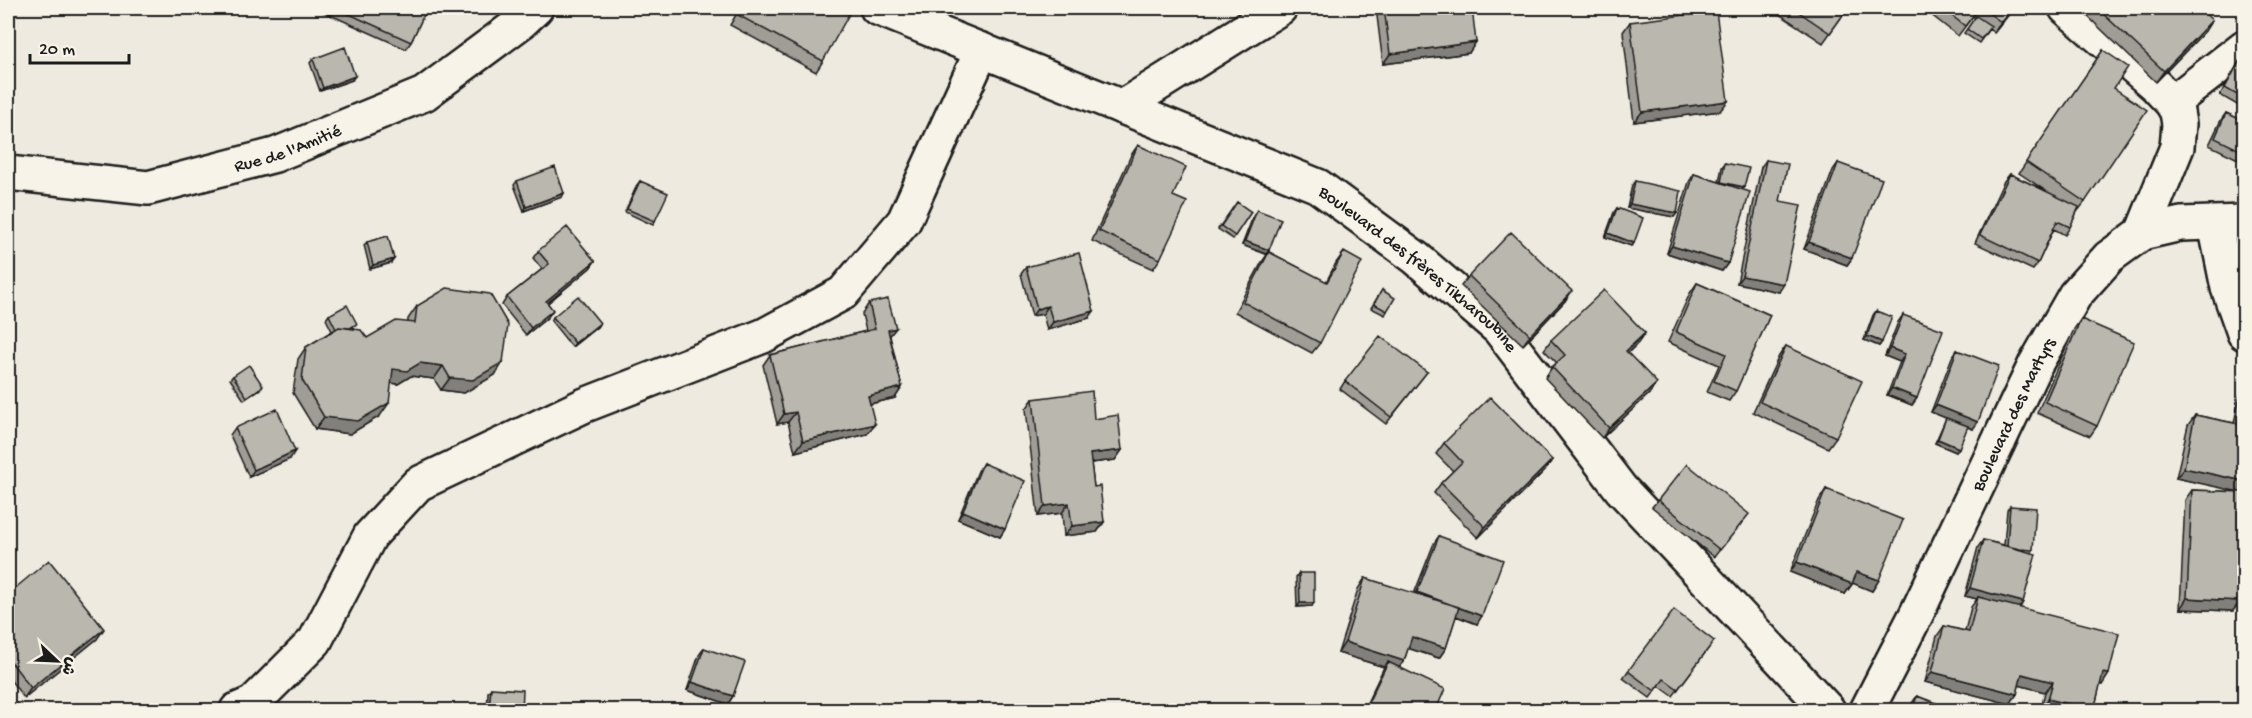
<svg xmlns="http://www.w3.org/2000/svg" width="2252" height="718" font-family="'Gochi Hand','Playpen Sans Arabic',sans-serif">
	<rect width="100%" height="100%" fill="#eeeae0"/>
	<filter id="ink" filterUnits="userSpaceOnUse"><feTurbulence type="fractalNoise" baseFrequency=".0167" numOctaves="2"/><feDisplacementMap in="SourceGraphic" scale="12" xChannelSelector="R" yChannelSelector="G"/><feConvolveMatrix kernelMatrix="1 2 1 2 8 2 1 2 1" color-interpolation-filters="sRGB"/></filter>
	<g filter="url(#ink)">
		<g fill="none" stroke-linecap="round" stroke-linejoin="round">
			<g stroke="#1c1c1c" stroke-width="38">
				<g id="street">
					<path d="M 2066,8 L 2156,86 L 2172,103 L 2177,112 L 2179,124 L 2177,147 L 2142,233"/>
					<path d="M 2172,103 L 2244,47"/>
					<path d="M 1122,107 L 1280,8"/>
					<path id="s1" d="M 8,173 L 148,188 L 275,155 L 424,94 L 521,22 L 536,8"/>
					<path d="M 2215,224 L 2228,288 L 2244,333"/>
					<path d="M 237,710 L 253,703 L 315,641 L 370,536 L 418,484 L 585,405 L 763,336 L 843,293 L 904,221 L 982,50"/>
				</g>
			</g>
			<g stroke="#1c1c1c" stroke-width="38">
				<g id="secondary">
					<path id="s2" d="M 877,8 L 1318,186 L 1416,258 L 1499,329 L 1621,489 L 1828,710"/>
					<path id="s3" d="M 1867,710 L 1916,615 L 2035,365 L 2075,295 L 2109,257 L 2142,233 L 2181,224 L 2244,222"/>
				</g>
			</g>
			<use href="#street" stroke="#f7f3e8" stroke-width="33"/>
			<use href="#secondary" stroke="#f7f3e8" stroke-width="33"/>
		</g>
		<path fill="#a09d96" stroke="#1c1c1c" stroke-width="1.5" d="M 315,8 L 427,8 L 411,42 L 406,49 Z
			M 740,8 L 838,8 L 823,61 L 816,72 L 730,25 Z
			M 1376,8 L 1472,8 L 1469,53 L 1383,64 Z
			M 1770,8 L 1848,8 L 1823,43 Z
			M 1926,8 L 2014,8 L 1994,33 L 1989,29 L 1979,43 L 1964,33 L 1975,18 L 1973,16 L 1958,36 L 1925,10 Z
			M 2079,8 L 2199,8 L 2205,31 L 2156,82 Z
			M 1630,22 L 1720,111 L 1634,122 L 1623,32 Z
			M 2103,50 L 2114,88 L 2085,202 L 2077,212 L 2070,227 L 2065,235 L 2054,229 L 2038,263 L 2033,270 L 1975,243 L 2004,181 L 2010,174 L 2046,191 L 2019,173 Z
			M 2244,53 L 2244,109 L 2220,95 Z
			M 313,59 L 352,80 L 320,91 L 310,63 Z
			M 2226,113 L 2244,121 L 2244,162 L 2209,145 L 2221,120 Z
			M 1138,145 L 1173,196 L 1160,259 L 1153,269 L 1092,241 L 1131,155 Z
			M 1766,160 L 1780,201 L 1779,292 L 1737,283 L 1761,167 Z
			M 1725,163 L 1742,189 L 1728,263 L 1722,271 L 1667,253 L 1689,182 L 1694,174 L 1719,182 L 1722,167 Z
			M 1838,163 L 1852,258 L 1847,265 L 1804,249 L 1833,170 Z
			M 517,181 L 564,193 L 562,197 L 524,211 L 514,185 Z
			M 640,181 L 655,221 L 653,225 L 625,212 L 637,185 Z
			M 1635,181 L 1677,213 L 1674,217 L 1627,208 L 1632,185 Z
			M 1237,202 L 1251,212 L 1233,239 L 1218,229 Z
			M 1617,208 L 1634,243 L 1631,246 L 1605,237 L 1614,212 Z
			M 1257,210 L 1269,250 L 1266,254 L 1242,245 L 1254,214 Z
			M 367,242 L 394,259 L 391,263 L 370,269 L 364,245 Z
			M 538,251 L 595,261 L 590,268 L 548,303 L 548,317 L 526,335 L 502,305 L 507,297 L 542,269 L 533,258 Z
			M 1269,252 L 1326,282 L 1336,263 L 1344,252 L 1320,343 L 1312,353 L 1235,312 L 1262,262 Z
			M 1026,267 L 1089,318 L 1047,330 L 1043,314 L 1032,316 L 1021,274 Z
			M 1469,276 L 1565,301 L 1523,345 L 1461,286 Z
			M 1697,283 L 1770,315 L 1736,391 L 1729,401 L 1707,392 L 1719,365 L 1668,342 L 1690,293 Z
			M 1382,290 L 1387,311 L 1385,315 L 1371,308 Z
			M 869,303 L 890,336 L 902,387 L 895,398 L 870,404 L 867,434 L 795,452 L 788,422 L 777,424 L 763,365 L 770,355 L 866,331 L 862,314 Z
			M 417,306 L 503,362 L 495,375 L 464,393 L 441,390 L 434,379 L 411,376 L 398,384 L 391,383 L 380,416 L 350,434 L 315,429 L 293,393 L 298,359 L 306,347 L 332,331 L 326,319 L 329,315 L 355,328 L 353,329 L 367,338 L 408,322 L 408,319 Z
			M 1876,311 L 1882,342 L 1879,346 L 1864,340 L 1873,315 Z
			M 1903,315 L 1917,398 L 1912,405 L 1887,395 L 1900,362 L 1885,356 L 1898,322 Z
			M 553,317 L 597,327 L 572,347 L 551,321 Z
			M 2081,319 L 2097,426 L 2090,436 L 2037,413 L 2074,329 Z
			M 1645,333 L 1638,343 L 1628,353 L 1649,394 L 1602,438 L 1545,378 L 1552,367 L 1557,363 L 1544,350 L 1551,340 Z
			M 1786,346 L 1836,437 L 1828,448 L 1753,412 L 1779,356 Z
			M 1957,350 L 1973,429 L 1967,427 L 1959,448 L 1956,452 L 1935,443 L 1946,418 L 1931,412 L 1952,357 Z
			M 1427,372 L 1386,424 L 1340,389 L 1345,381 Z
			M 233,376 L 260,389 L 244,400 L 230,379 Z
			M 2244,378 L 2244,511 L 2240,601 L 2233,611 L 2180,609 L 2185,500 L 2192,490 L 2243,492 L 2176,478 L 2188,425 L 2195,415 L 2234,423 Z
			M 1033,399 L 1094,419 L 1122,450 L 1115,460 L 1091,463 L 1094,487 L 1104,522 L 1097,532 L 1064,536 L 1062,513 L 1038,516 L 1026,409 Z
			M 235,428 L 290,459 L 249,477 L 230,435 Z
			M 1444,443 L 1552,460 L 1545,470 L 1478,538 L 1434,493 L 1441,483 L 1453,471 L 1436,454 Z
			M 983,463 L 1005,529 L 1000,537 L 958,519 L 978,471 Z
			M 1826,489 L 1879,580 L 1872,591 L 1853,583 L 1845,594 L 1790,572 L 1819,500 Z
			M 1658,500 L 1743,521 L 1714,557 L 1652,507 Z
			M 2010,506 L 2033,550 L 2032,552 L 2023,602 L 2020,608 L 2102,685 L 2100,684 L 2094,711 L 2047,711 L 2041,709 L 2045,692 L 2019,685 L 2017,694 L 2010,704 L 1925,682 L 1937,636 L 1944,626 L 1965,631 L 1971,607 L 1977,599 L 1965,596 L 1978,547 L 1983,540 L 2004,545 L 2007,510 Z
			M 1439,536 L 1477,624 L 1456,616 L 1446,648 L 1439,658 L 1408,648 L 1404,661 L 1400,667 L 1438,705 L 1448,711 L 1363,711 L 1384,667 L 1338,653 L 1358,589 L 1365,578 L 1414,594 L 1434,543 Z
			M 1299,573 L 1312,606 L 1297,607 L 1296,577 Z
			M 8,594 L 97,639 L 24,698 L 8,677 Z
			M 1714,641 L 1673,696 L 1659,686 L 1650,698 L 1623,678 L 1628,671 Z
			M 704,648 L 733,696 L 728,704 L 687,690 L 699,655 Z
			M 491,688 L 522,711 L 487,711 L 488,692 Z
			M 1917,696 L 1956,711 L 1909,711 L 1912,703 Z"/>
		<path fill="#82807a" stroke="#1c1c1c" stroke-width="1.5" d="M 2013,8 L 2014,8 L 1994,33 L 2001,22 Z
			M 2212,20 L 2205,31 L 2156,82 L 2164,71 Z
			M 1476,42 L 1469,53 L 1383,64 L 1390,54 Z
			M 355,76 L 352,80 L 320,91 L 323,88 Z
			M 1728,101 L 1720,111 L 1634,122 L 1642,112 Z
			M 1721,182 L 1744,187 L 1741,191 Z
			M 564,193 L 562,197 L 524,211 L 526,207 Z
			M 1630,204 L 1677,213 L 1674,217 L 1627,208 Z
			M 1608,233 L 1634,243 L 1631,246 L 1605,237 Z
			M 1245,241 L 1269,250 L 1266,254 L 1242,245 Z
			M 1809,242 L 1852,258 L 1847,265 L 1804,249 Z
			M 1672,246 L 1728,263 L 1722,271 L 1667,253 Z
			M 394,259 L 391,263 L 370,269 L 373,265 Z
			M 595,261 L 590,268 L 541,308 L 546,301 Z
			M 1742,276 L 1784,284 L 1779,292 L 1737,283 Z
			M 1572,291 L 1565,301 L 1523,345 L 1530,335 Z
			M 1048,306 L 1043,314 L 1032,316 L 1037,309 Z
			M 553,310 L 548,317 L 526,335 L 531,328 Z
			M 1094,311 L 1089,318 L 1047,330 L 1053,322 Z
			M 600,323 L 597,327 L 572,347 L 575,343 Z
			M 896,328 L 888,338 L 888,330 Z
			M 1645,333 L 1638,343 L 1619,361 L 1626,351 Z
			M 1867,336 L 1882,342 L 1879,346 L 1864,340 Z
			M 1890,348 L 1905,354 L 1900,362 L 1885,356 Z
			M 503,362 L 495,375 L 464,393 L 441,390 L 450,378 Z
			M 420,363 L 443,366 L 434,379 L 411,376 L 398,384 L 384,382 L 393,369 Z
			M 1657,383 L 1649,394 L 1602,438 L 1609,428 Z
			M 902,387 L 895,398 L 861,406 L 868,396 Z
			M 1892,388 L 1917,398 L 1912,405 L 1887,395 Z
			M 389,403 L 380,416 L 350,434 L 315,429 L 324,417 Z
			M 1936,405 L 1978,422 L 1973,429 L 1931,412 Z
			M 796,412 L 788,422 L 777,424 L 784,414 Z
			M 875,424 L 867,434 L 795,452 L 803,441 Z
			M 1938,439 L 1959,448 L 1956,452 L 1935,443 Z
			M 1122,450 L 1115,460 L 1083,464 L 1090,454 Z
			M 295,451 L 290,459 L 249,477 L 254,470 Z
			M 1552,460 L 1545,470 L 1478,538 L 1485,527 Z
			M 2184,468 L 2244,481 L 2244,493 L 2176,478 Z
			M 1069,503 L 1062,513 L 1038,516 L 1045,506 Z
			M 963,511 L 1005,529 L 1000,537 L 958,519 Z
			M 1104,522 L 1097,532 L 1064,536 L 1072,526 Z
			M 1797,562 L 1852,584 L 1845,594 L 1790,572 Z
			M 1857,572 L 1879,580 L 1872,591 L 1850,582 Z
			M 1970,588 L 2023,602 L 2018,610 L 1978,597 L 1977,599 L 1965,596 Z
			M 1417,592 L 1482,616 L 1477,624 L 1412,599 Z
			M 2187,598 L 2240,601 L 2233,611 L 2180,609 Z
			M 1300,603 L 1314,603 L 1312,606 L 1297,607 Z
			M 104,629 L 97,639 L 24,698 L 31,688 Z
			M 1412,637 L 1446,648 L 1439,658 L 1404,647 Z
			M 1345,642 L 1404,661 L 1397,671 L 1388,662 L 1384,667 L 1338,653 Z
			M 1932,672 L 2017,694 L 2010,704 L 1925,682 Z
			M 2103,673 L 2109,674 L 2102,685 L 2096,683 Z
			M 2022,674 L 2053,682 L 2045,692 L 2015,684 Z
			M 692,682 L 733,696 L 728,704 L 687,690 Z
			M 2048,699 L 2094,711 L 2047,711 L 2041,709 Z"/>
		<path fill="#bab7af" stroke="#1c1c1c" stroke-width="1.5" d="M 336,8 L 427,8 L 411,42 Z
			M 742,8 L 838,8 L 849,14 L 823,61 L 738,15 Z
			M 1384,8 L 1472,8 L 1476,42 L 1390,54 Z
			M 1793,8 L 1848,8 L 1830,33 Z
			M 1942,8 L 1979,8 L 1965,26 Z
			M 1982,8 L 2013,8 L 2001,22 Z
			M 2097,8 L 2199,8 L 2212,20 L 2164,71 Z
			M 1716,11 L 1728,101 L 1642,112 L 1630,22 Z
			M 1976,16 L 1991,26 L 1981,39 L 1967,29 Z
			M 345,47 L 355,76 L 323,88 L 313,59 Z
			M 2103,50 L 2128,67 L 2114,88 L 2147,110 L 2085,202 L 2026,162 Z
			M 2244,53 L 2244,99 L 2225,88 Z
			M 2226,113 L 2244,121 L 2244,152 L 2215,138 Z
			M 1138,145 L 1186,167 L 1173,196 L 1187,202 L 1160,259 L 1099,231 Z
			M 1766,160 L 1788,164 L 1780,201 L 1801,205 L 1784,284 L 1742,276 Z
			M 1725,163 L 1749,168 L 1744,187 L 1721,182 Z
			M 1838,163 L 1882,179 L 1852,258 L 1809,242 Z
			M 555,167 L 564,193 L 526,207 L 517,181 Z
			M 1694,174 L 1750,192 L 1728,263 L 1672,246 Z
			M 2010,174 L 2079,207 L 2070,227 L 2057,221 L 2038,263 L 1980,235 Z
			M 640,181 L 668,193 L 655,221 L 627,209 Z
			M 1635,181 L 1681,191 L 1677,213 L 1630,204 Z
			M 1237,202 L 1251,212 L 1235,236 L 1221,226 Z
			M 1617,208 L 1643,218 L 1634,243 L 1608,233 Z
			M 1257,210 L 1281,219 L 1269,250 L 1245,241 Z
			M 567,227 L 595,261 L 546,301 L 553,310 L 531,328 L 507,297 L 549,264 L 538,251 Z
			M 1511,232 L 1572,291 L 1530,335 L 1469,276 Z
			M 388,236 L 394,259 L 373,265 L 367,242 Z
			M 1269,252 L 1327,282 L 1344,252 L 1362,262 L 1320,343 L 1243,302 Z
			M 1079,253 L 1094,311 L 1053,322 L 1048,306 L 1037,309 L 1026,267 Z
			M 1697,283 L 1770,315 L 1736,391 L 1714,381 L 1726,354 L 1676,332 Z
			M 447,288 L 490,294 L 508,325 L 503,362 L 473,380 L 450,378 L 443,366 L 420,363 L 407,371 L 393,369 L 389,403 L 358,421 L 324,417 L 302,380 L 306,347 L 339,327 L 361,330 L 367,338 L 396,321 L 415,323 L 417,306 Z
			M 1382,290 L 1395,298 L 1387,311 L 1374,304 Z
			M 1604,290 L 1645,333 L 1626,351 L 1657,383 L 1609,428 L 1552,367 L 1565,355 L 1551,340 Z
			M 578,296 L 600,323 L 575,343 L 553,317 Z
			M 888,299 L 896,328 L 888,330 L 902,387 L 868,396 L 875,424 L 803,441 L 796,412 L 784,414 L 770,355 L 875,329 L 869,303 Z
			M 347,305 L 357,324 L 350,328 L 339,327 L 336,329 L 329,315 Z
			M 1876,311 L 1892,317 L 1882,342 L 1867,336 Z
			M 1903,315 L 1943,330 L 1917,398 L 1892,388 L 1905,354 L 1890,348 Z
			M 2081,319 L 2134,342 L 2097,426 L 2045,402 Z
			M 1380,336 L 1427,372 L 1391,417 L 1345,381 Z
			M 1786,346 L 1862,381 L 1836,437 L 1760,402 Z
			M 1957,350 L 1999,366 L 1978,422 L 1936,405 Z
			M 249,365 L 263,386 L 247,397 L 233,376 Z
			M 1092,391 L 1094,419 L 1118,415 L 1122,450 L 1090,454 L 1094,487 L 1100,486 L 1104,522 L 1072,526 L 1069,503 L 1045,506 L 1033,399 Z
			M 1490,397 L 1552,460 L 1485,527 L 1441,483 L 1462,462 L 1444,443 Z
			M 2244,400 L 2244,481 L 2184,468 L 2195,415 L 2239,424 Z
			M 277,409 L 295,451 L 254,470 L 235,428 Z
			M 1946,418 L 1968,426 L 1959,448 L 1938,439 Z
			M 983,463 L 1025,481 L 1005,529 L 963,511 Z
			M 1687,464 L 1749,514 L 1720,550 L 1658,500 Z
			M 1826,489 L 1903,520 L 1879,580 L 1857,572 L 1852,584 L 1797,562 Z
			M 2192,490 L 2244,492 L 2240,601 L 2187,598 Z
			M 2010,506 L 2036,508 L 2033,550 L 2020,549 L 2007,546 Z
			M 1439,536 L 1503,560 L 1482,616 L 1417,592 Z
			M 1983,540 L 2036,554 L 2023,602 L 1970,588 Z
			M 49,560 L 104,629 L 31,688 L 8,658 L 8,594 Z
			M 1299,573 L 1314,573 L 1314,603 L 1300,603 Z
			M 1365,578 L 1459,607 L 1446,648 L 1412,637 L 1404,661 L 1345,642 Z
			M 1978,597 L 2119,633 L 2109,674 L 2103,673 L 2094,710 L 2048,699 L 2053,682 L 2022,674 L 2017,694 L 1932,672 L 1944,626 L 1969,632 Z
			M 1674,610 L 1714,641 L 1678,689 L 1664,679 L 1655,691 L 1628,671 Z
			M 704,648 L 745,662 L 733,696 L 692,682 Z
			M 1388,662 L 1445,689 L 1438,705 L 1448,711 L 1373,711 L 1366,707 Z
			M 491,688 L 523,690 L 522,711 L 489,711 Z
			M 1917,696 L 1956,711 L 1912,711 Z"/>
	</g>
	<g text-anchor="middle" stroke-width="5" stroke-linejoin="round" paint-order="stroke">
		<g font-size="18" fill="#1c1c1c" stroke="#f7f3e8">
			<text dy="6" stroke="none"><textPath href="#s1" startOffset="286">Rue de l'Amitié</textPath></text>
			<text dy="6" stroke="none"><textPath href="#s2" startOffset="606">Boulevard des frères Tikharoubine</textPath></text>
			<text dy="6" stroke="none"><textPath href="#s3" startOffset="330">Boulevard des Martyrs</textPath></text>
		</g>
	</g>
	<rect width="2252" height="718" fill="none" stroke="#f7f3e8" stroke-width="30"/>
	<rect x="15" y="15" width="2222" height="688" fill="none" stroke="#1c1c1c" stroke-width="2" filter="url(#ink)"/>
	<g transform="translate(57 661) rotate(113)" stroke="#f7f3e8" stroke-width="4.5" paint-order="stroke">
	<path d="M0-4.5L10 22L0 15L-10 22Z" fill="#1c1c1c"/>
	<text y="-9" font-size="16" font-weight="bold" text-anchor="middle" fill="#1c1c1c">ش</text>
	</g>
	<path d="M30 54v9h99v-9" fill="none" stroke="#1c1c1c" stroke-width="3"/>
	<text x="39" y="54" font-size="18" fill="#1c1c1c" stroke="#f7f3e8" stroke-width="4.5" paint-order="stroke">20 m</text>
</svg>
